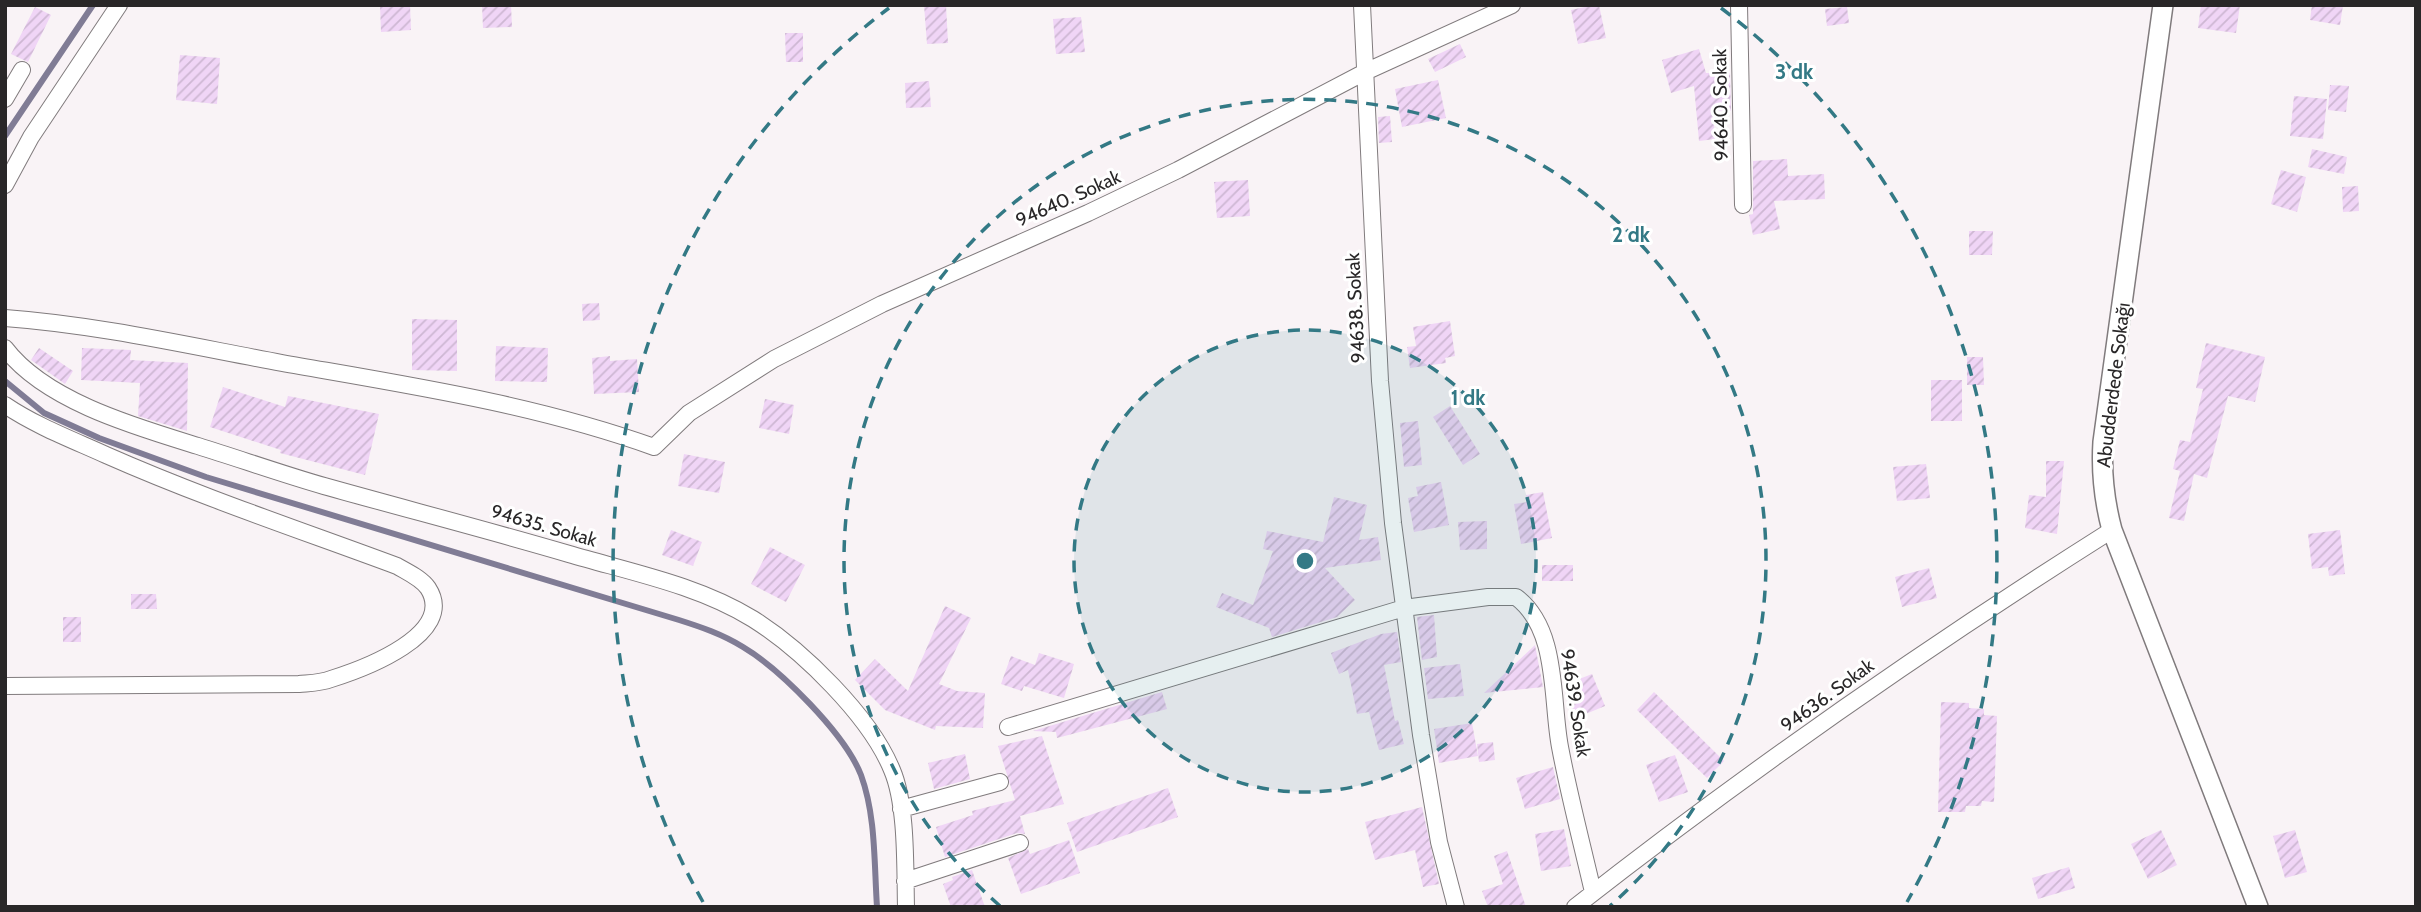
<svg xmlns="http://www.w3.org/2000/svg" width="2421" height="912" font-family="Cabin,sans-serif">
	<defs>
		<pattern id="building-hatch" width="6" height="6" patternUnits="userSpaceOnUse" patternTransform="scale(1.75)"><rect width="6" height="6" fill="#f0d5f6"/><path d="M-1 1l2-2M0 6l6-6M5 7l2-2" fill="none" stroke="#ceb7d3"/></pattern>
	</defs>
	<rect width="100%" height="100%" fill="#f9f3f6"/>
	<g fill="none" stroke-linecap="round" stroke-linejoin="round">
		<path stroke="#807c95" stroke-width="6" d="M 5,136 L 93,5
			M 5,381 L 44,413 L 99,438 L 206,477 L 679,620 C 701,627 722,634 743,647 C 780,669 845,734 861,775 C 876,816 874,863 877,907"/>
	</g>
	<path fill="url(#building-hatch)" d="M 380,5 L 410,5 L 411,30 L 381,32 Z
		M 482,5 L 511,5 L 512,27 L 483,28 Z
		M 924,5 L 946,5 L 948,43 L 927,44 Z
		M 1594,5 L 1599,5 L 1606,38 L 1578,44 L 1571,10 Z
		M 2201,5 L 2240,5 L 2236,33 L 2198,28 Z
		M 2312,5 L 2343,5 L 2340,25 L 2310,20 Z
		M 35,7 L 51,15 L 28,62 L 11,54 Z
		M 1847,7 L 1849,23 L 1827,26 L 1825,9 Z
		M 1081,17 L 1085,52 L 1056,54 L 1053,19 Z
		M 785,33 L 803,33 L 803,62 L 786,62 Z
		M 1460,44 L 1466,57 L 1435,72 L 1428,59 Z
		M 1699,49 L 1706,73 L 1730,73 L 1731,111 L 1713,111 L 1715,139 L 1699,141 L 1694,86 L 1671,93 L 1662,60 Z
		M 180,55 L 220,58 L 217,104 L 176,100 Z
		M 1438,80 L 1446,118 L 1402,127 L 1395,89 Z
		M 929,81 L 931,107 L 906,108 L 905,83 Z
		M 2330,85 L 2349,86 L 2346,112 L 2328,110 Z
		M 2294,96 L 2327,99 L 2323,139 L 2290,136 Z
		M 1390,116 L 1392,142 L 1379,143 L 1378,117 Z
		M 2312,149 L 2347,157 L 2344,174 L 2308,167 Z
		M 1787,159 L 1788,176 L 1824,174 L 1825,199 L 1774,201 L 1780,229 L 1753,235 L 1749,215 L 1753,214 L 1753,161 Z
		M 2281,170 L 2306,177 L 2297,212 L 2271,204 Z
		M 1248,180 L 1250,216 L 1217,218 L 1214,182 Z
		M 2358,186 L 2359,211 L 2343,212 L 2342,187 Z
		M 1969,231 L 1993,231 L 1992,255 L 1969,255 Z
		M 599,303 L 600,320 L 583,321 L 582,304 Z
		M 412,319 L 457,320 L 457,371 L 412,370 Z
		M 1450,321 L 1455,356 L 1445,358 L 1446,363 L 1410,368 L 1407,347 L 1416,346 L 1413,327 Z
		M 2206,343 L 2265,357 L 2255,402 L 2228,396 L 2207,478 L 2194,474 L 2184,521 L 2169,518 L 2180,471 L 2173,469 L 2180,440 L 2190,442 L 2203,389 L 2196,388 Z
		M 496,346 L 548,348 L 547,382 L 495,381 Z
		M 39,348 L 73,371 L 65,384 L 31,360 Z
		M 82,348 L 131,350 L 130,360 L 188,363 L 187,431 L 138,416 L 140,383 L 81,380 Z
		M 610,356 L 610,361 L 637,359 L 639,392 L 594,394 L 592,358 Z
		M 1967,357 L 1983,357 L 1984,385 L 1967,385 Z
		M 1931,380 L 1962,380 L 1962,421 L 1931,421 Z
		M 223,387 L 285,407 L 288,396 L 379,414 L 365,475 L 280,453 L 281,450 L 210,427 Z
		M 765,399 L 794,405 L 789,434 L 759,428 Z
		M 1450,406 L 1480,454 L 1463,465 L 1433,417 Z
		M 1418,421 L 1422,465 L 1404,467 L 1400,423 Z
		M 684,454 L 725,462 L 719,493 L 678,486 Z
		M 2046,461 L 2064,461 L 2057,534 L 2025,528 L 2029,495 L 2046,497 Z
		M 1926,464 L 1930,498 L 1897,501 L 1893,467 Z
		M 1441,482 L 1449,525 L 1414,532 L 1408,498 L 1418,496 L 1416,487 Z
		M 1543,492 L 1552,538 L 1521,544 L 1514,504 L 1527,502 L 1526,495 Z
		M 1334,497 L 1367,505 L 1359,540 L 1378,537 L 1381,560 L 1325,568 L 1355,600 L 1337,617 L 1272,637 L 1269,628 L 1216,607 L 1222,593 L 1253,605 L 1273,551 L 1263,549 L 1267,531 L 1323,542 Z
		M 1487,521 L 1487,549 L 1460,550 L 1458,522 Z
		M 671,530 L 702,542 L 693,566 L 662,555 Z
		M 2340,530 L 2345,574 L 2329,576 L 2328,567 L 2312,569 L 2308,534 Z
		M 770,547 L 805,565 L 786,602 L 751,584 Z
		M 1542,565 L 1573,565 L 1573,581 L 1542,581 Z
		M 1929,568 L 1937,598 L 1902,607 L 1895,577 Z
		M 131,594 L 156,594 L 157,609 L 131,609 Z
		M 945,606 L 971,618 L 939,684 L 957,691 L 985,693 L 983,728 L 936,726 L 935,730 L 885,710 L 855,680 L 875,659 L 908,691 Z
		M 1434,615 L 1437,657 L 1422,660 L 1417,617 Z
		M 63,617 L 81,617 L 81,642 L 63,642 Z
		M 1397,632 L 1401,662 L 1384,665 L 1395,721 L 1398,720 L 1404,744 L 1379,750 L 1369,712 L 1357,714 L 1348,670 L 1339,674 L 1331,653 L 1381,634 Z
		M 1535,645 L 1543,687 L 1484,693 L 1516,663 Z
		M 1039,653 L 1074,664 L 1064,698 L 1024,686 L 1022,691 L 1001,684 L 1011,656 L 1035,665 Z
		M 1460,664 L 1464,696 L 1428,699 L 1424,668 Z
		M 1592,674 L 1605,706 L 1576,718 L 1564,685 Z
		M 1162,692 L 1167,709 L 1057,738 L 1056,732 L 1033,731 Z
		M 1654,692 L 1724,761 L 1707,778 L 1637,710 Z
		M 1941,702 L 1969,703 L 1969,708 L 1984,709 L 1984,715 L 1997,716 L 1994,802 L 1982,801 L 1981,806 L 1966,806 L 1965,812 L 1938,812 Z
		M 1472,723 L 1478,756 L 1439,763 L 1434,729 Z
		M 1042,736 L 1064,804 L 1020,816 L 1025,834 L 1017,833 L 945,857 L 936,827 L 973,815 L 972,811 L 1015,800 L 998,746 Z
		M 1493,742 L 1495,760 L 1479,762 L 1477,744 Z
		M 965,754 L 970,779 L 934,789 L 928,763 Z
		M 1675,755 L 1688,792 L 1659,802 L 1646,765 Z
		M 1553,767 L 1560,799 L 1525,809 L 1516,778 Z
		M 1168,788 L 1178,817 L 1077,852 L 1067,823 Z
		M 1422,807 L 1439,884 L 1423,887 L 1415,850 L 1375,860 L 1365,822 Z
		M 1564,829 L 1571,866 L 1541,871 L 1535,834 Z
		M 2161,830 L 2177,865 L 2148,879 L 2131,844 Z
		M 2295,830 L 2307,872 L 2285,878 L 2273,836 Z
		M 1069,840 L 1080,873 L 1021,894 L 1008,858 L 1028,849 L 1030,854 Z
		M 1507,851 L 1526,907 L 1488,907 L 1482,891 L 1503,884 L 1494,856 Z
		M 2069,867 L 2075,888 L 2038,899 L 2032,878 Z
		M 972,870 L 985,907 L 951,907 L 943,884 L 953,880 L 952,877 Z"/>
	<g fill="none" stroke-linecap="round" stroke-linejoin="round">
		<g stroke="#807b7d" stroke-width="18">
			<path id="minor" d="M 1362,5 L 1380,381 L 1393,523 L 1421,735 L 1439,842 L 1456,907
				M 1739,5 L 1743,205
				M 5,99 L 22,70
				M 5,185 L 31,137 L 119,5
				M 5,318 C 99,325 190,346 282,363 C 407,385 534,404 654,447 L 689,413 L 774,359 L 882,304 L 1088,213 L 1178,170 L 1365,72 L 1512,5
				M 5,348 C 45,401 136,427 198,446 C 240,459 282,474 324,486 C 406,509 487,530 569,554 C 630,572 698,585 753,619 C 802,650 870,716 892,770 C 907,805 905,867 906,907
				M 5,405 C 36,426 73,440 106,455 C 201,497 300,530 397,566 C 407,572 421,578 428,588 C 458,634 363,669 331,679 C 321,683 309,683 299,684 L 5,686
				M 1008,727 L 1404,608 L 1488,597 L 1516,597 C 1559,629 1551,700 1560,747 C 1569,795 1582,844 1593,892
				M 901,809 L 1000,782
				M 905,881 L 1020,843
				M 1575,907 C 1747,772 1927,647 2112,530"/>
		</g>
		<g stroke="#807b7d" stroke-width="22">
			<path id="tertiary" d="M 2163,5 L 2103,442 C 2101,474 2104,500 2112,530 L 2258,907"/>
		</g>
		<use href="#minor" stroke="#fff" stroke-width="16"/>
		<use href="#tertiary" stroke="#fff" stroke-width="19"/>
	</g>
	<circle cx="1305" cy="561" r="231" fill="#337985" fill-opacity=".12"/>
	<g fill="none" stroke="#337985" stroke-width="3.5" stroke-dasharray="12 9">
		<circle cx="1305" cy="561" r="231"/>
		<path d="M1000 906A461 461 0 1 1 1610 906"/>
		<path d="M703 902A692 692 0 0 1 889 8M1721 8A692 692 0 0 1 1907 902"/>
	</g>
	<g text-anchor="middle" stroke-width="6" stroke-linejoin="round" paint-order="stroke">
		<g font-size="19" fill="#292728" stroke="#fff">
			<text transform="translate(1720 105) rotate(-91)" y="7">94640. Sokak</text>
			<text transform="translate(1068 198) rotate(-24)" y="7">94640. Sokak</text>
			<text transform="translate(1355 308) rotate(-93)" y="7">94638. Sokak</text>
			<text transform="translate(2113 385) rotate(-83)" y="7">Abudderdede Sokağı</text>
			<text transform="translate(544 525) rotate(16)" y="7">94635. Sokak</text>
			<text transform="translate(1827 695) rotate(-36)" y="7">94636. Sokak</text>
			<text transform="translate(1576 703) rotate(81)" y="7">94639. Sokak</text>
		</g>
	</g>
	<circle cx="1305" cy="561" r="10" fill="#337985" stroke="#fff" stroke-width="3.5"/>
	<g font-size="21" text-anchor="middle" font-weight="bold" fill="#337985" stroke="#fff" stroke-width="6" stroke-linejoin="round" paint-order="stroke">
		<text x="1794" y="79">3 dk</text>
		<text x="1631" y="242">2 dk</text>
		<text x="1468" y="405">1 dk</text>
	</g>
	<rect width="2421" height="912" fill="none" stroke="#292728" stroke-width="14"/>
</svg>
